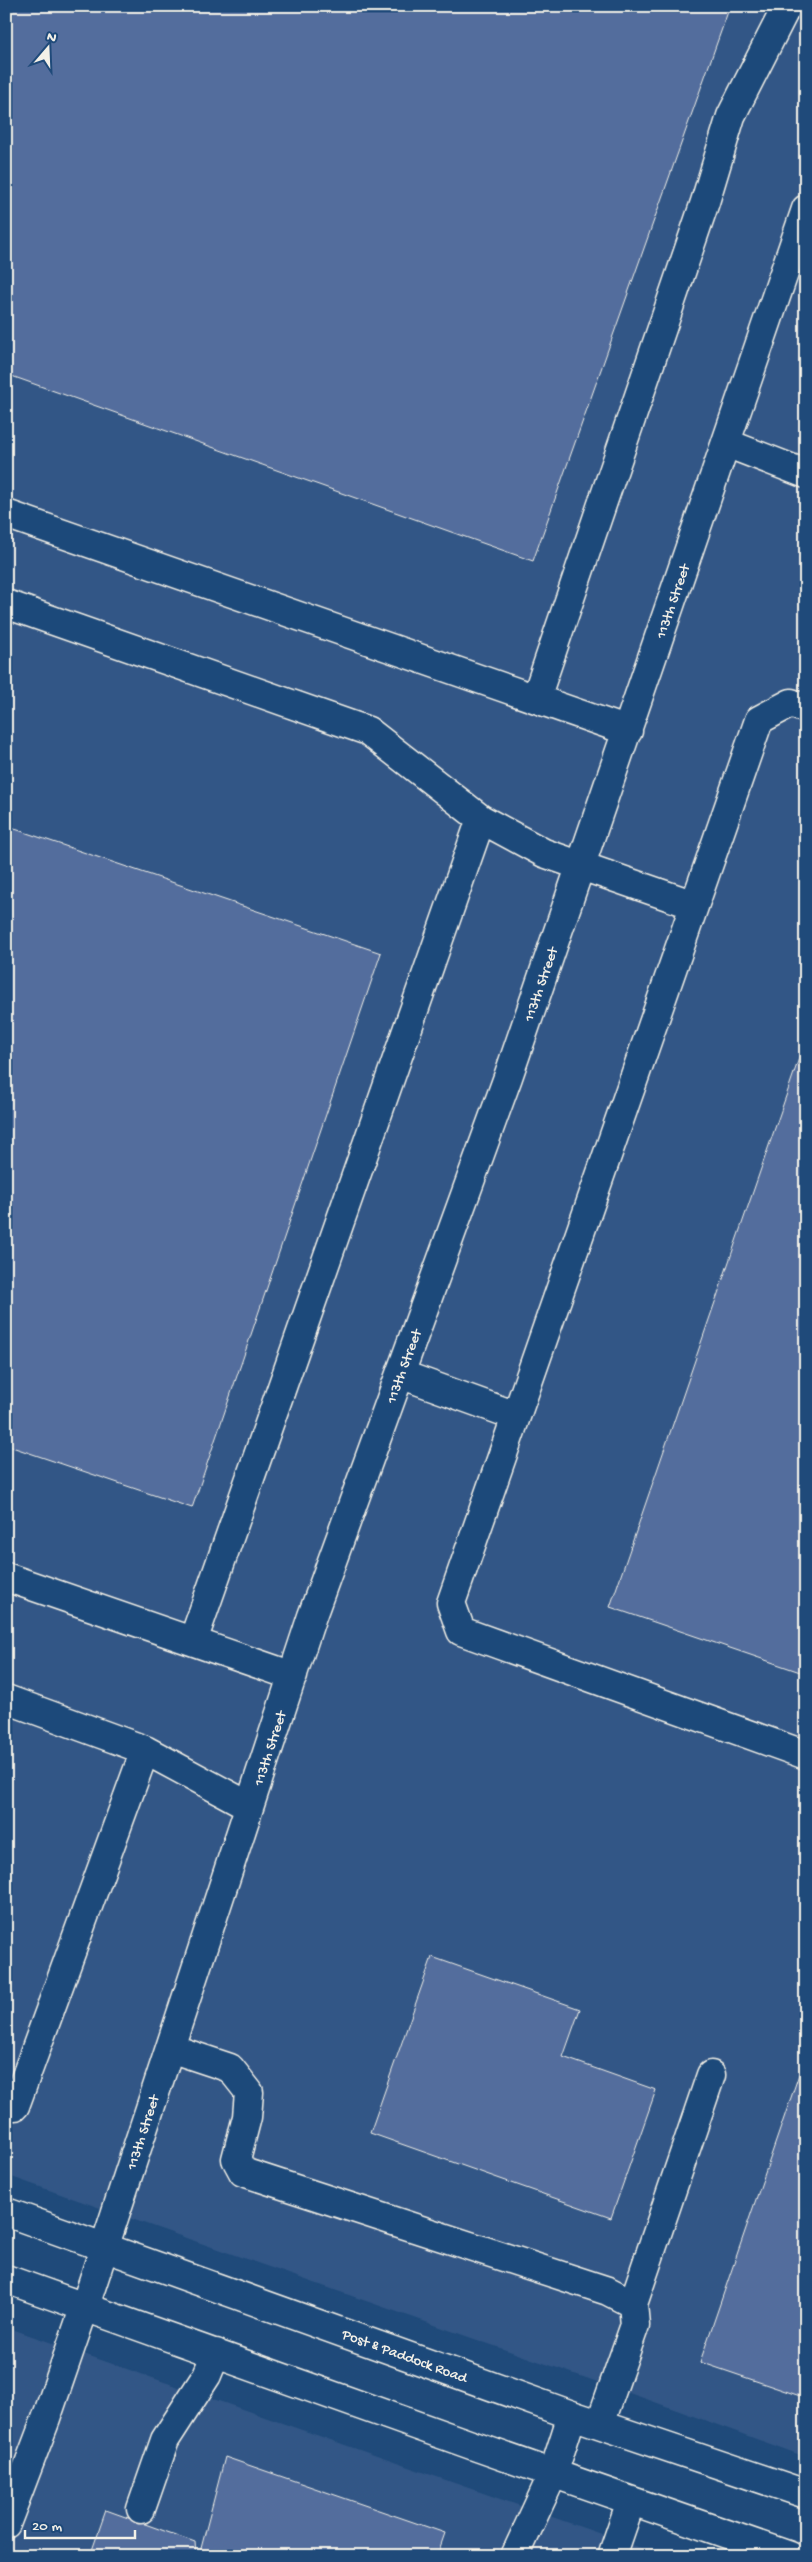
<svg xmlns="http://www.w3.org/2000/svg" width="812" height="2562" font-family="'Gochi Hand',sans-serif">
	<rect width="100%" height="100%" fill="#1f4a7a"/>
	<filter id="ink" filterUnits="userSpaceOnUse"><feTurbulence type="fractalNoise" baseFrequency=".02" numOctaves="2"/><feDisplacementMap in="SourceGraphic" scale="10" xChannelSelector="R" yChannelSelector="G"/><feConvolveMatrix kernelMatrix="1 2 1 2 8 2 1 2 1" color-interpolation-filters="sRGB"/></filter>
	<g filter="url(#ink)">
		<path fill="#335786" d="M 6,6 L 806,6 L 806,2457 L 652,2401 L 6,2175 Z
			M 6,2327 L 664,2556 L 6,2556 Z"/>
		<path fill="#536d9d" stroke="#f4f1e8" d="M 6,6 L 730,6 L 533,561 L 6,374 Z
			M 6,826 L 381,953 L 192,1508 L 6,1445 Z
			M 806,1038 L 806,1674 L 610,1607 Z
			M 432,1957 L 580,2009 L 563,2057 L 656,2090 L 611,2218 L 370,2133 Z
			M 806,2054 L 806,2398 L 700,2362 Z
			M 225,2457 L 445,2533 L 437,2556 L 199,2556 Z
			M 106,2510 L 195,2542 L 196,2556 L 90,2556 Z"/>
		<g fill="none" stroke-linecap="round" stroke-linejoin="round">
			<g stroke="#f4f1e8" stroke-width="31">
				<path id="minor" d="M 726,443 L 806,474
					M 6,514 L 628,731
					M 6,604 L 368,731 L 481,819 L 544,853 L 694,905
					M 536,698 L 705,202 L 731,116 L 787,6
					M 806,709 L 791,703 L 759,720 L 451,1603 L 461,1631 L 806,1755
					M 400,1374 L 516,1416
					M 6,1577 L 293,1676
					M 193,1641 L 481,819
					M 6,1699 L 145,1750
					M 170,2048 L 230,2068 L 249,2092 L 247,2117 L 236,2159 L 243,2172 L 608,2291 L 633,2304 L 635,2325 L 600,2424
					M 6,2106 L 15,2106 L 145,1750 L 249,1806
					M 6,2212 L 572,2415 L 806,2494
					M 6,2279 L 477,2447 L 790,2556
					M 633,2304 L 711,2075
					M 141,2509 L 165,2440 L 207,2375 L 216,2353
					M 6,2524 L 46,2419 L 85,2306 L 312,1616 L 508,1077 L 806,209
					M 515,2556 L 553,2474 L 572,2415
					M 612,2556 L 631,2501"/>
			</g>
			<use href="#minor" stroke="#1f4a7a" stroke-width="28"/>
		</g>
	</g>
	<g text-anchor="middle" stroke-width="5" stroke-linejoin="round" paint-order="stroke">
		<g font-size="15" fill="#f4f1e8" stroke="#1f4a7a">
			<text transform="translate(672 601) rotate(-71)" y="5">113th Street</text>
			<text transform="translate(540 984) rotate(-71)" y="5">113th Street</text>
			<text transform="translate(403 1366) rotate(-70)" y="5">113th Street</text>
			<text transform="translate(269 1748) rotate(-72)" y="5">113th Street</text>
			<text transform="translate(142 2132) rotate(-72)" y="5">113th Street</text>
			<text transform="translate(405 2355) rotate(20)" y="5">Post &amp; Paddock Road</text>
		</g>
	</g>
	<rect width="812" height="2562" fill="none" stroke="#1f4a7a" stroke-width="25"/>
	<rect x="12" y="12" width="787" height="2537" fill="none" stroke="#f4f1e8" stroke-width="2" filter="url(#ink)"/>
	<g transform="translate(48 48) rotate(19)" stroke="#1f4a7a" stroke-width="4" paint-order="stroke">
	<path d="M0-4L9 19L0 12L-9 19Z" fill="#f4f1e8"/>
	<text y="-8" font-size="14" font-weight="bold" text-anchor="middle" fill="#f4f1e8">N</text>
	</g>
	<path d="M25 2530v8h110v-8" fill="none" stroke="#f4f1e8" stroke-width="2.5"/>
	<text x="32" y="2530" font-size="15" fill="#f4f1e8" stroke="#1f4a7a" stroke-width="4" paint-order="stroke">20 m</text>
</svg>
